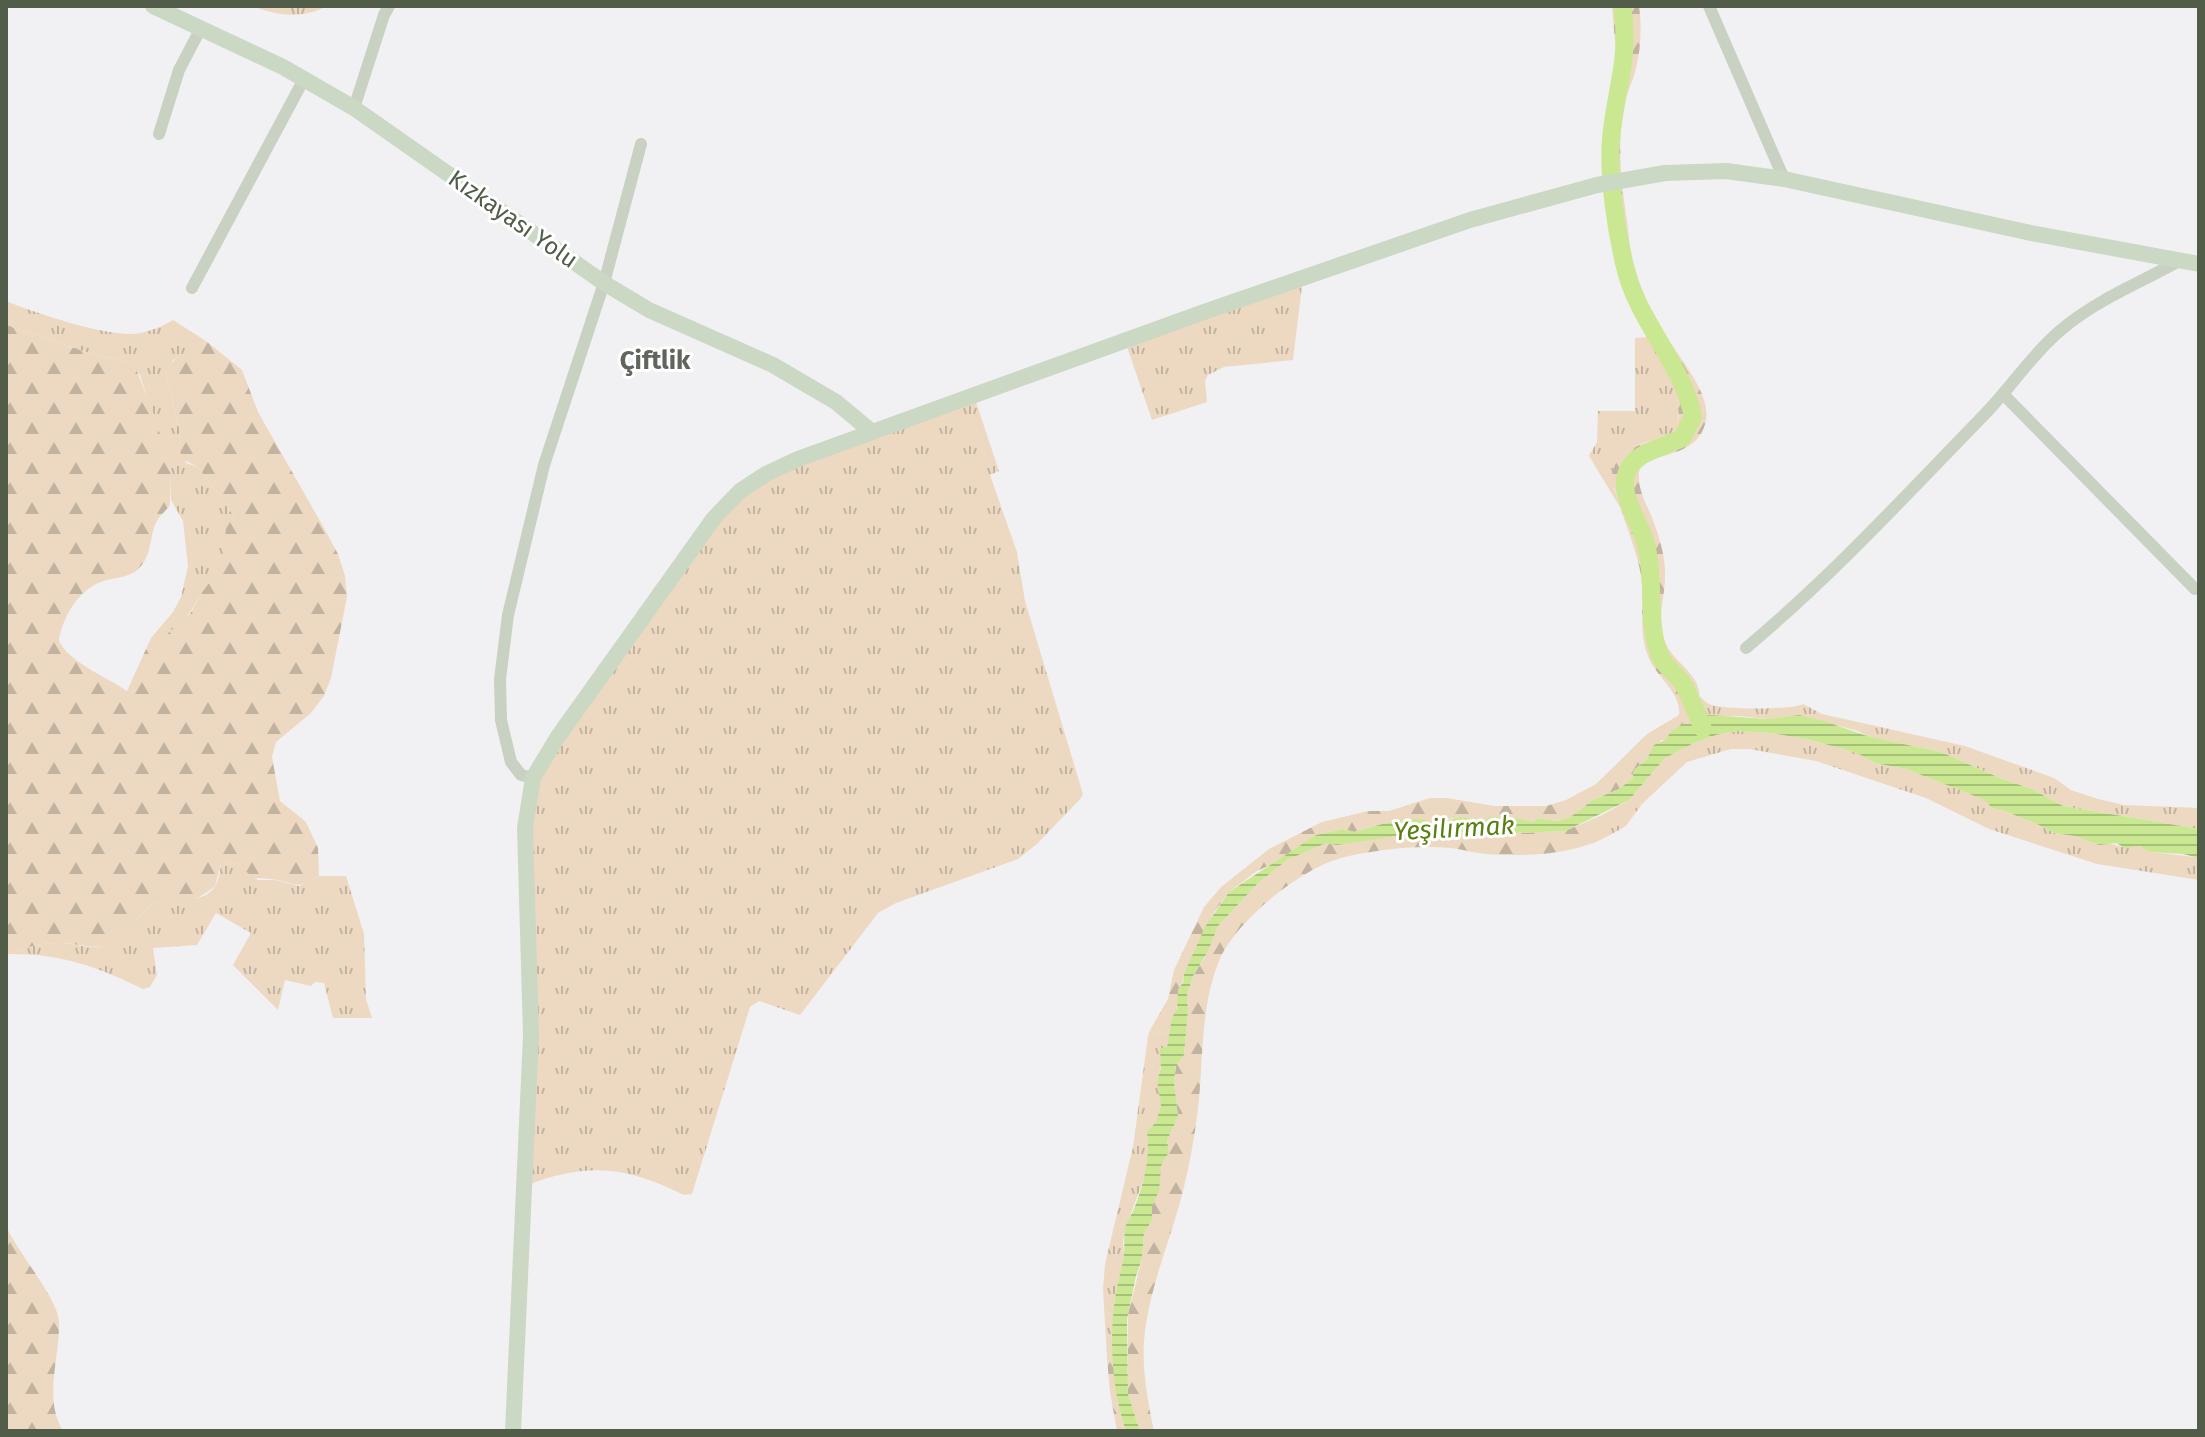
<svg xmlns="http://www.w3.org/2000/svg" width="2205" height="1437" font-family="'Fira Sans',sans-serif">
	<defs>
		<pattern id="grass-tufts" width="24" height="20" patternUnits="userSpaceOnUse" patternTransform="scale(2)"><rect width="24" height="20" fill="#edd9c2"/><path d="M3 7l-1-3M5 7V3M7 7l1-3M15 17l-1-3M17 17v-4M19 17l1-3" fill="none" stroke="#c2b3a0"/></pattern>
		<pattern id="forest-firs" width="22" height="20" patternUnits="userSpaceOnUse" patternTransform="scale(2)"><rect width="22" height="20" fill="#edd9c2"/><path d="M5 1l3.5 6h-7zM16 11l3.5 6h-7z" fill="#c2b3a0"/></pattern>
		<pattern id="water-rules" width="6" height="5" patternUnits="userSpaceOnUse" patternTransform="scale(2)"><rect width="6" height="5" fill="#cae892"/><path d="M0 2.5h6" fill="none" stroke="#a6bf79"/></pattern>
	</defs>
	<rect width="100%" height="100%" fill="#f1f1f3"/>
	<path fill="url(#grass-tufts)" d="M 253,6 L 327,6 C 303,19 277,16 253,6 Z
		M 1303,278 L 1293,360 L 1224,367 L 1208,375 L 1205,381 L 1207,402 L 1152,420 L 1125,341 Z
		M 6,301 C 35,313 102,335 132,334 C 146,333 162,327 173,320 L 206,341 L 173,360 L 166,373 L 180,432 L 179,446 L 186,463 L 198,467 L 234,516 C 219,535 231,545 224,564 C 220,574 210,581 204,589 C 191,609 180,639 151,638 L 173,612 L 181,597 L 188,566 L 183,521 L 171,500 L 171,473 L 140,375 L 126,362 L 95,355 L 6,325 Z
		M 1647,337 C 1662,363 1693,405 1671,434 L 1635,446 L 1614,488 L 1621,509 L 1589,456 L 1597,442 L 1598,411 L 1635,411 L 1635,338 Z
		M 974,396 L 999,471 L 990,475 L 1017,552 L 1025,601 L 1083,794 L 1081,798 L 1038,843 L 1018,859 L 896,903 L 878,913 L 800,1015 L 759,1001 L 750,1007 L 692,1194 L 684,1195 C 625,1166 587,1162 525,1186 L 533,778 L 740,491 Z
		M 1700,696 C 1703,699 1705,702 1709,704 C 1721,710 1793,710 1803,704 L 1822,714 L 1965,746 L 2054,778 L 2071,790 L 2098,799 L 2124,805 L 2199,808 L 2199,829 L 2063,806 L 2032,789 L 2002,779 L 1941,752 L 1869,737 L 1858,731 L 1799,715 L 1768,719 L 1740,716 L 1711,717 L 1704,712 L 1699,702 Z
		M 1737,731 L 1770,733 L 1807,739 L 1857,753 L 1875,763 L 1906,769 L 1986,800 L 1992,808 L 2005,811 L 2039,825 L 2054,833 L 2075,836 L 2099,845 L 2108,843 L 2122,847 L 2139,846 L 2150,852 L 2195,857 L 2199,858 L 2199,880 L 2097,864 L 1989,829 L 1926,798 L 1816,761 L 1749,749 L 1731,749 L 1687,762 L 1642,804 L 1626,826 L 1610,835 L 1602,815 L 1629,800 L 1665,758 L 1692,744 L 1716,735 Z
		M 228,862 L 239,864 L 258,880 L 275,880 L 299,886 L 319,876 L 346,876 L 364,934 L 366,999 L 372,1018 L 333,1018 L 324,983 L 315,982 L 311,986 L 285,980 L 278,1010 L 233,965 L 251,933 L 216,913 L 197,945 L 153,948 L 157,975 L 150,987 L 143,989 C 96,966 59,953 6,954 C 25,948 41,942 61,943 C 73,943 92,950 104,946 C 130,938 132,920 150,906 C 167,893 206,910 217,882 C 220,876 220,869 221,864 Z
		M 1172,1028 L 1157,1080 L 1162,1099 L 1159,1117 L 1147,1135 C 1156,1171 1128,1207 1123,1242 C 1123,1246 1124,1250 1124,1255 C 1123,1268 1117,1283 1115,1297 C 1113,1318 1115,1339 1113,1360 L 1107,1358 L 1103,1289 L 1105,1264 L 1133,1147 L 1148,1036 L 1150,1030 L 1154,1034 L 1165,1033 Z"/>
	<path fill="url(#forest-firs)" d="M 1612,6 L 1639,6 C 1642,28 1641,50 1635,72 C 1632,84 1626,94 1624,106 C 1617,146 1621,181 1627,221 C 1629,236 1630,253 1635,268 C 1641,290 1649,310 1661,329 C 1675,353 1711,391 1706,420 C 1698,465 1637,448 1639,477 C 1639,494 1649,508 1654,523 C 1660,539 1666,560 1665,576 C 1665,599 1656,619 1665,642 C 1675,665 1704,675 1699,702 L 1708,715 L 1691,724 L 1683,724 L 1665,740 L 1661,740 L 1647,759 L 1634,770 L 1632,779 L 1619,789 L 1593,800 L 1569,818 L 1556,821 L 1538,818 L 1532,822 L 1507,817 L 1484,820 L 1460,817 L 1431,822 L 1395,820 L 1354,832 L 1343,829 L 1316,835 L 1279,861 L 1257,871 L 1229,892 L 1214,912 L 1184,974 L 1172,1028 L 1165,1033 L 1154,1034 L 1150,1030 L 1168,999 L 1174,970 L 1204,907 L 1221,887 L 1269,849 L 1322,822 L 1368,811 L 1389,811 L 1430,798 L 1447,798 L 1494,806 L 1546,806 L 1566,800 L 1596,784 L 1647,734 L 1679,715 C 1682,693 1655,676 1648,656 C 1637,628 1646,599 1640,570 C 1633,537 1617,507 1612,475 C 1618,443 1647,446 1671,434 L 1679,417 L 1677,397 L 1628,299 L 1619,268 L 1608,200 L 1604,140 L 1617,66 Z
		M 6,325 L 95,355 L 126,362 L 136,369 L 155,417 L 171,473 L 170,505 C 167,510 161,514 158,519 C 149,533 153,552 141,566 C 132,577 120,577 107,580 C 81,586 63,615 59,640 C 66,661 109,678 127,691 L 151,638 L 166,635 L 190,614 L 202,592 L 224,564 L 226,525 L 234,516 L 198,467 L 182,459 L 179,446 L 180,432 L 166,373 C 171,356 192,350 206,341 L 242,370 L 258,412 L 324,528 L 338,554 L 345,576 L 347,597 L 331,678 L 324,696 L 311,713 L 276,742 L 272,757 L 280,801 L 306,822 L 318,848 L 319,876 C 295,889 300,885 277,880 C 253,875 258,885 239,864 L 228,862 L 221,864 L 215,886 C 205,894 195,901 182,902 C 171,903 160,899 151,905 C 133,918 129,940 105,946 C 92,949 75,943 61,943 C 41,942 25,948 6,954 Z
		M 1602,815 L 1607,821 L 1610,835 C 1576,855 1524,857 1486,854 C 1473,853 1462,849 1450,848 C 1415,845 1374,850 1341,858 C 1300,869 1235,922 1219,961 C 1199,1010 1204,1066 1197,1117 C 1193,1146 1187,1178 1179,1206 C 1166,1251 1148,1294 1144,1341 C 1142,1370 1148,1403 1154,1431 L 1140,1431 L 1128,1394 L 1128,1314 L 1142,1259 L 1144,1233 L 1152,1220 L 1152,1206 L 1161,1166 L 1169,1152 L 1167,1140 L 1178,1117 L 1174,1081 L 1176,1066 L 1184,1055 L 1188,1010 L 1187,995 L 1193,976 L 1205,957 L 1218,926 L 1257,884 L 1287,860 L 1326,843 L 1337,844 L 1397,836 L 1440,836 L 1458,832 L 1488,836 L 1501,831 L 1515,833 L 1565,831 Z
		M 6,1226 C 17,1252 58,1298 59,1322 C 60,1359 43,1398 63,1431 L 6,1431 Z
		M 1110,1357 L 1113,1360 C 1117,1386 1117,1406 1126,1431 L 1117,1431 L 1110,1392 L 1107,1358 Z"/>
	<path fill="url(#water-rules)" d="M 1708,715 L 1768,719 L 1799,715 L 1824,721 L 1870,737 L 1941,752 L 2002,779 L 2032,789 L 2063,806 L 2199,829 L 2199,858 L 2183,854 L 2150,852 L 2139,846 L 2125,848 L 2116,843 L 2099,845 L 2075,836 L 2054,833 L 2039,825 L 2005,811 L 1992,808 L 1985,800 L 1906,769 L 1875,763 L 1857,753 L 1807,739 L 1770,733 L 1737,731 L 1716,735 L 1692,744 L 1665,758 L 1629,800 L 1565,831 L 1515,833 L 1501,831 L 1488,836 L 1458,832 L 1440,836 L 1397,836 L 1337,845 L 1326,843 L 1287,860 L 1257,884 L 1218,926 L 1208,951 L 1193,976 L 1187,995 L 1188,1010 L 1184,1055 L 1176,1066 L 1174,1081 L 1178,1117 L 1167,1140 L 1169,1152 L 1161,1166 L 1159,1191 L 1152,1206 L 1152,1220 L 1144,1233 L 1142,1259 L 1136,1276 L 1127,1319 L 1128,1394 L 1140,1431 L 1126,1431 C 1112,1391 1109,1340 1115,1298 C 1117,1284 1122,1269 1124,1255 C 1125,1245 1123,1236 1126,1225 C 1128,1219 1132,1214 1134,1209 C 1143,1187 1151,1156 1147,1132 L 1156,1122 L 1161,1105 L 1157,1080 L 1161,1068 L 1160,1048 L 1167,1047 L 1172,1018 L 1177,1008 L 1178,989 L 1183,983 L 1184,974 L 1205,927 L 1229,892 L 1316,835 L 1343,829 L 1354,832 L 1396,820 L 1424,819 L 1431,822 L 1440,818 L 1448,820 L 1460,817 L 1484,820 L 1491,817 L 1512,817 L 1532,822 L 1538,818 L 1556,821 L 1569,818 L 1593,800 L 1619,789 L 1632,779 L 1634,770 L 1647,759 L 1654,745 L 1665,740 L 1671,732 L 1683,724 L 1691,724 Z"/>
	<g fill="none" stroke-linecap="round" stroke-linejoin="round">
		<path stroke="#cae892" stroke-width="18" d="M 1622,6 C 1631,57 1615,91 1611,139 C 1608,177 1616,230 1625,267 C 1638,322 1682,362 1693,417 L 1682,438 C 1663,448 1636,451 1627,472 C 1618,494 1639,520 1645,541 C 1656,579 1646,623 1660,656 C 1665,667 1677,674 1683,684 C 1691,698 1697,714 1703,729"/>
		<path stroke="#c9d1c2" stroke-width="12" d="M 1709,6 L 1784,179
			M 354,108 L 384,15 L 389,6
			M 159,134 L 179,70 L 201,28
			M 192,288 L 304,79
			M 2003,394 L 2195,589
			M 1746,648 C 1832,576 1907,494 1985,414 C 2013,385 2035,350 2067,325 C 2101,298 2140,283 2177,262
			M 533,778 L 521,775 L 511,762 L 501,720 L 500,679 L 508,615 L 544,465 L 604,283 L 641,144"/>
		<path stroke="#cbd8c4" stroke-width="16" d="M 153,6 L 283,67 L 354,108 L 604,283 L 649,310 L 773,365 L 836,402 L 872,432
			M 513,1431 L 531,1035 L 525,828 L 533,778 L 557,738 L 714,518 L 740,491 L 766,474 L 798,459 L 1204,312 L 1470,220 L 1597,185 L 1665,173 L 1726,171 L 1784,179 L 2031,233 L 2199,264"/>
	</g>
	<g text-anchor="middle" stroke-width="6" stroke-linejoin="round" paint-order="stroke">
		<g font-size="24" fill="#515d49" stroke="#fff">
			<text transform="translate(513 219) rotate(35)" y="8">Kızkayası Yolu</text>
		</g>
		<g font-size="26" font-weight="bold" fill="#60655d" stroke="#fff">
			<text x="655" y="369">Çiftlik</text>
		</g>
		<g font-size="26" font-style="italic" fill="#5a8013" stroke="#fff">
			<text transform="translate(1454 828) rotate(-3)" y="9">Yeşilırmak</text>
		</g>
	</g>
	<rect width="2205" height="1437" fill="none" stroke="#515d49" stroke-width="16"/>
</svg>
